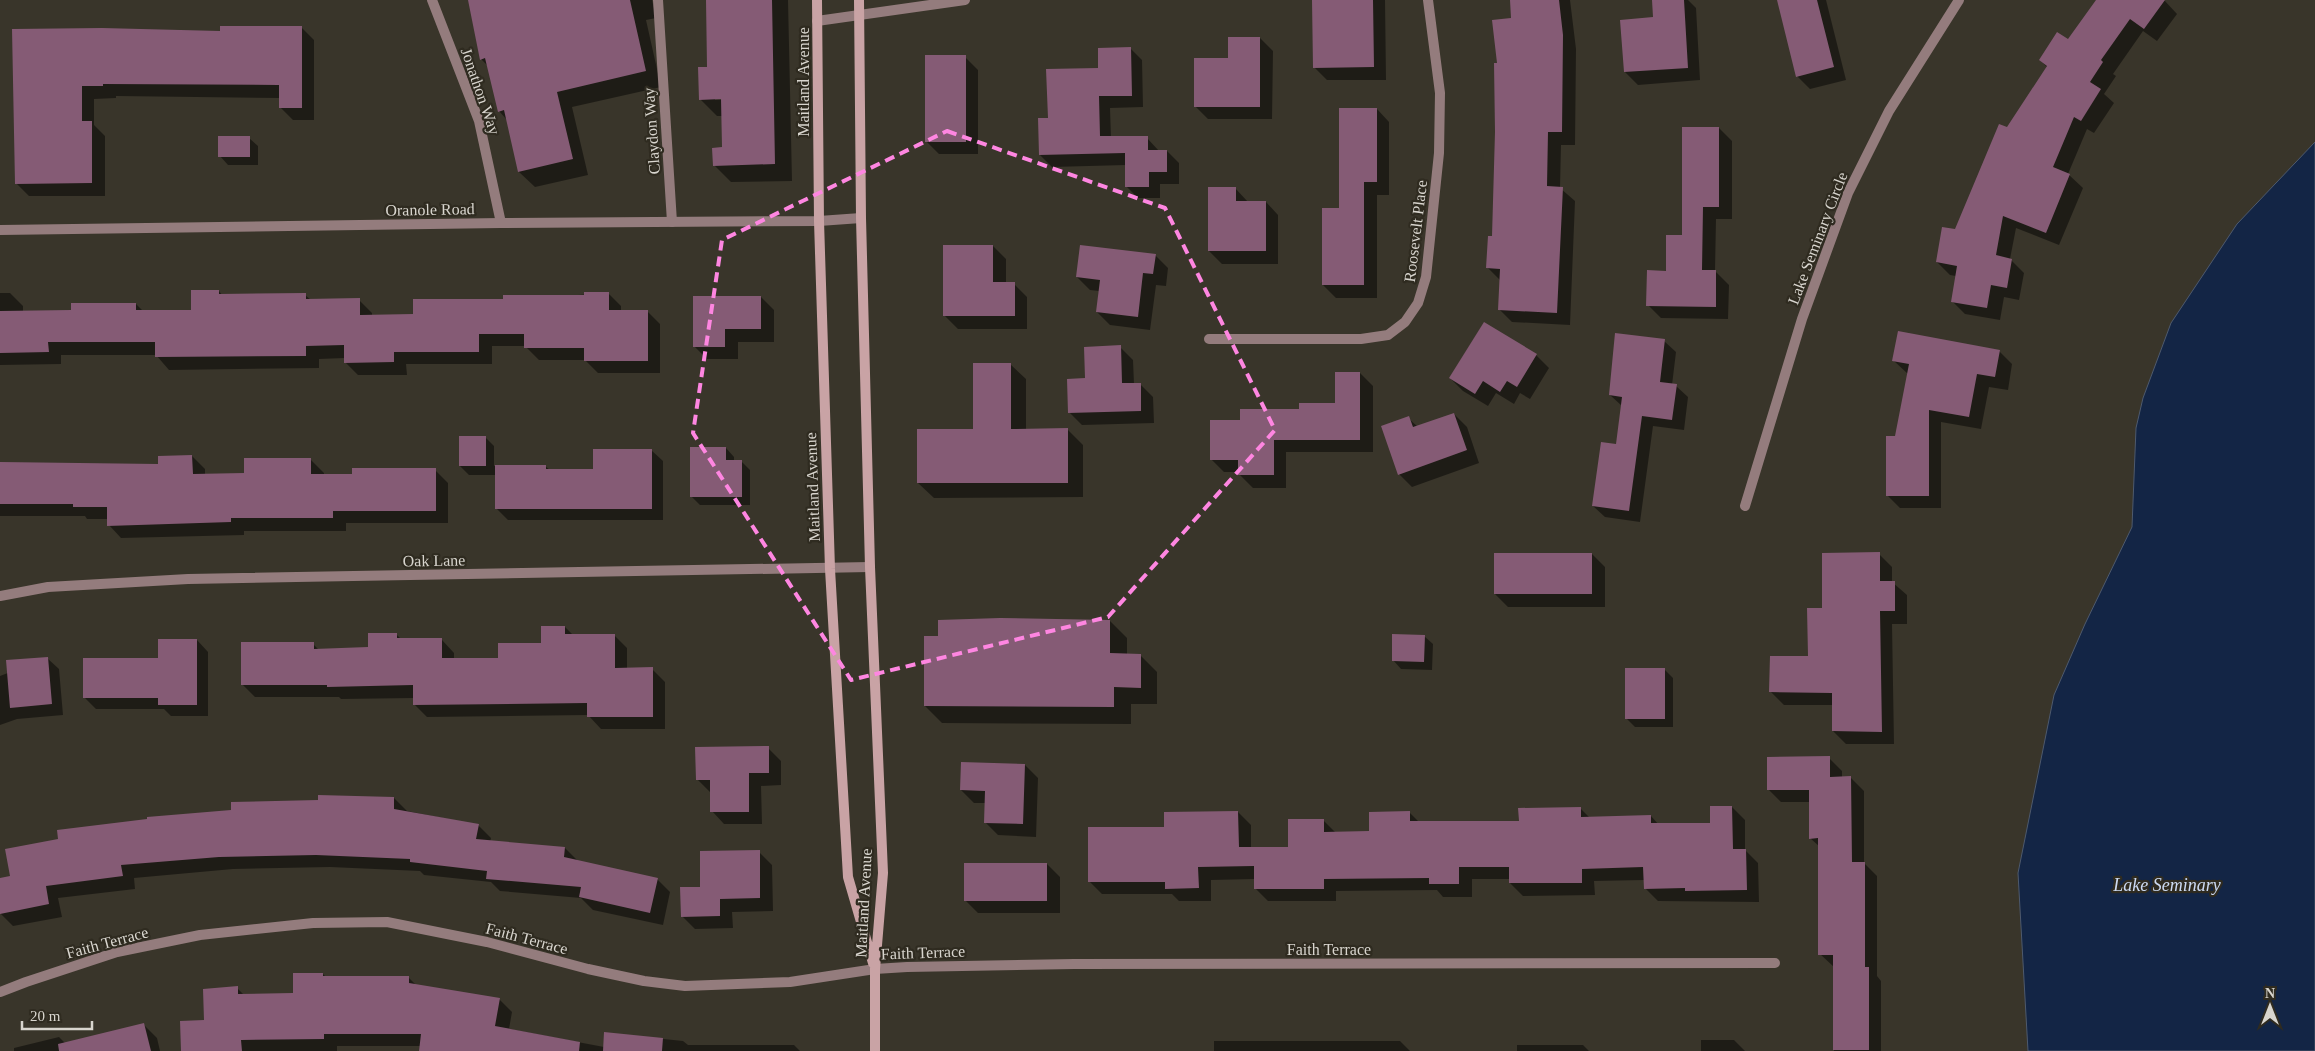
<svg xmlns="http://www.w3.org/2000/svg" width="2315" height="1051" font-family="'Times New Roman',serif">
	<rect width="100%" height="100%" fill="#39352a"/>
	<path fill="#132545" stroke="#4e5a6e" d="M 2315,142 L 2315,1051 L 2028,1051 L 2018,873 L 2054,695 L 2085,624 L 2132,527 L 2136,428 L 2143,398 L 2171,323 L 2237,224 Z"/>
	<path fill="#0007" fill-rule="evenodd" d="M 469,0 L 652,0 L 656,18 L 646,20 L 661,87 L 572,107 L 588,175 L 535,187 L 519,172 L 507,120 L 499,111 L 488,66 L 481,59 Z
		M 707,0 L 788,0 L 792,181 L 731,182 L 714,165 L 723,148 L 722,116 L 717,116 L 700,99 L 709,69 ZM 715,98 L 727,98 L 727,100 L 715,100 Z
		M 1313,0 L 1385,0 L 1386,80 L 1327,80 L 1314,67 Z
		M 1511,0 L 1570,0 L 1576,49 L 1575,145 L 1561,145 L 1560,188 L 1575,201 L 1570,325 L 1512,322 L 1499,309 L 1501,281 L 1488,268 L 1494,238 L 1498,64 L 1513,19 Z
		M 1653,0 L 1688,0 L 1696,8 L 1700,80 L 1638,85 L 1625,72 L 1655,19 Z
		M 1778,0 L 1826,0 L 1846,80 L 1810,89 L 1797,76 Z
		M 2098,0 L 2164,0 L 2177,14 L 2157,41 L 2143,31 L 2113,74 L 2116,76 L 2104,94 L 2114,103 L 2094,133 L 2087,129 L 2068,174 L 2083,188 L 2059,245 L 2016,228 L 2010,259 L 2024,273 L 2019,300 L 2004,297 L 2000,320 L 1965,314 L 1952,301 L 1956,276 L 1950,275 L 1937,262 L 1956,230 L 2008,129 L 2047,67 L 2040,60 L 2068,41 Z
		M 301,27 L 314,40 L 314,120 L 293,120 L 280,107 L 280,98 L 116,96 L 116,98 L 94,99 L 94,125 L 105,136 L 105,196 L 29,196 L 16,183 L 13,30 L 222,33 Z
		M 1260,38 L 1273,51 L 1272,119 L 1208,119 L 1195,106 L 1229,59 Z
		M 1130,48 L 1142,60 L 1143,107 L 1110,108 L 1111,138 L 1147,138 L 1159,151 L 1167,151 L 1179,163 L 1179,184 L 1160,184 L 1160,198 L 1138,198 L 1126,186 L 1126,165 L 1052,167 L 1040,155 L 1049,119 L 1099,69 Z
		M 965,57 L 978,70 L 978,154 L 939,154 L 926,141 Z
		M 1377,109 L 1389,122 L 1389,195 L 1377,195 L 1377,298 L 1336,298 L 1323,285 L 1340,209 Z
		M 1719,128 L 1732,141 L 1732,219 L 1716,219 L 1715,271 L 1729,285 L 1728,319 L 1661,318 L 1648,305 L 1667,272 L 1683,237 Z
		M 249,138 L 258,146 L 258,165 L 228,165 L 220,156 Z
		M 1235,188 L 1248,202 L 1266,202 L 1278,215 L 1278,264 L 1222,264 L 1209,251 Z
		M 993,246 L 1006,259 L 1006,284 L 1014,284 L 1027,297 L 1027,329 L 958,329 L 945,316 Z
		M 1155,255 L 1168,268 L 1166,286 L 1156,285 L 1150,330 L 1110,325 L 1097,312 L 1099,291 L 1090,290 L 1077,277 Z
		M 219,291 L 222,295 L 305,295 L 311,300 L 359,300 L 372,313 L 372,316 L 414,315 L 504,300 L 608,293 L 621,306 L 621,311 L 647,311 L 660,324 L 660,373 L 598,373 L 585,360 L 539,360 L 525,346 L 492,346 L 492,364 L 406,364 L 407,375 L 358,375 L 345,362 L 345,358 L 319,359 L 319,368 L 169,370 L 156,355 L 61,355 L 61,364 L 0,365 L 0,293 L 10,293 L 23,306 L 23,312 L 73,311 L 136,304 L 143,311 L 193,311 Z
		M 761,297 L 774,310 L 774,342 L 738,342 L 738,359 L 707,359 L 694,346 Z
		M 1484,323 L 1536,355 L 1549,368 L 1530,399 L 1520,393 L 1514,404 L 1496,393 L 1488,406 L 1463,391 L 1450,378 Z
		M 1664,341 L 1676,352 L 1672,385 L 1676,386 L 1688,397 L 1684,430 L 1653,426 L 1640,522 L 1605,517 L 1593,506 L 1618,445 L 1622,406 L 1610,395 Z
		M 1120,347 L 1133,360 L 1134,384 L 1140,384 L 1153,397 L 1154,423 L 1082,425 L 1069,412 L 1086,379 Z
		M 1999,351 L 2012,364 L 2008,390 L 1989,387 L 1981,429 L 1941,422 L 1941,508 L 1900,508 L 1887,495 L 1908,374 L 1894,361 Z
		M 1010,364 L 1026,379 L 1026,430 L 1068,430 L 1083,445 L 1083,497 L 934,498 L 918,483 L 974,430 Z
		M 1360,373 L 1373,386 L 1373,452 L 1286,452 L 1286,488 L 1253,488 L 1240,475 L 1240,472 L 1224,472 L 1211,459 L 1241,421 L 1336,404 Z
		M 1454,414 L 1467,427 L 1479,463 L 1412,487 L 1399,474 L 1408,418 L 1418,427 Z
		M 485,437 L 494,446 L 494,466 L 545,466 L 550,470 L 594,470 L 651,450 L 663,461 L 663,520 L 508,520 L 496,508 L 496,475 L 469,475 L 460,466 Z
		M 726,448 L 734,457 L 734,461 L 741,461 L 750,470 L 750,505 L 700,505 L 691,496 Z
		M 192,456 L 205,469 L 205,475 L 246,475 L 311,460 L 324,473 L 324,476 L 435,470 L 448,483 L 448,523 L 346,523 L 346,531 L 244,531 L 244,535 L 121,538 L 109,525 L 109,519 L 87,519 L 85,516 L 0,516 L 0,463 L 160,465 Z
		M 1592,554 L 1605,567 L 1605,607 L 1508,607 L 1495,594 Z
		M 1879,554 L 1892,567 L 1892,582 L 1907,595 L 1907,624 L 1892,624 L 1894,744 L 1846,744 L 1833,731 L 1833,705 L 1784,705 L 1771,692 L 1809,658 Z
		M 1110,621 L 1127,638 L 1127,655 L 1140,655 L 1157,672 L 1157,704 L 1131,704 L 1131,724 L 942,723 L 925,706 Z
		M 565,627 L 573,635 L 614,635 L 627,648 L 627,669 L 652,669 L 665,682 L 665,729 L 601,729 L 588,715 L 427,717 L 414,704 L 414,698 L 341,699 L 339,697 L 255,697 L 242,684 L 313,644 L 319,650 L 369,648 L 396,634 L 402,640 L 442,640 L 454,653 L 454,659 L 499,659 L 542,644 Z
		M 1424,636 L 1433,644 L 1432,670 L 1401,669 L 1393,660 Z
		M 197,640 L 208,652 L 208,716 L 171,716 L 164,709 L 96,709 L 85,698 Z
		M 47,658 L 59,669 L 63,715 L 17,719 L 0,725 L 0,676 Z
		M 1664,669 L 1673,678 L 1673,727 L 1635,727 L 1627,719 Z
		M 768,748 L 781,761 L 781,785 L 761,786 L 762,824 L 724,824 L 712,811 L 710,792 L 697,779 Z
		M 1829,758 L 1842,771 L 1842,778 L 1851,778 L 1864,791 L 1864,863 L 1877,876 L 1877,976 L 1881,981 L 1881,1051 L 1834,1051 L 1834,967 L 1820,954 L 1820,847 L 1810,838 L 1810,802 L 1781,802 L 1768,789 Z
		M 1025,765 L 1038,778 L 1036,837 L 998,835 L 985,822 L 986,803 L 974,803 L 961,790 Z
		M 394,798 L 407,811 L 478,825 L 491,838 L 490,842 L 565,848 L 578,861 L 657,879 L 670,892 L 663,925 L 593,910 L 581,898 L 500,891 L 491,882 L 424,875 L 420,871 L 330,867 L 233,869 L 134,878 L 135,889 L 58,898 L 62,917 L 13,926 L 0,913 L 0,879 Z
		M 1732,807 L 1745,820 L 1745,850 L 1758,863 L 1759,902 L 1658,901 L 1645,888 L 1645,880 L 1594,881 L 1595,895 L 1523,896 L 1510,883 L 1510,879 L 1472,879 L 1472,897 L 1443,897 L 1437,890 L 1336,891 L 1336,901 L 1268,901 L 1255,888 L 1255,879 L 1211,880 L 1211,901 L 1179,901 L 1172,894 L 1102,894 L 1089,881 L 1165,828 L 1238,812 L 1251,825 L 1251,848 L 1290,848 L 1323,820 L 1336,833 L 1371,832 L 1409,812 L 1419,822 L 1520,822 L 1581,809 L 1590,818 L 1651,816 L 1659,825 L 1711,824 Z
		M 759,852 L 772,865 L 773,911 L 732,912 L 733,928 L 695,929 L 682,916 L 702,888 Z
		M 1047,864 L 1060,877 L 1060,913 L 978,913 L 965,900 Z
		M 323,974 L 326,977 L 408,977 L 416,985 L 499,999 L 512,1012 L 509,1029 L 604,1047 L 606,1033 L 683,1041 L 688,1045 L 794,1045 L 800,1051 L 421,1051 L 421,1046 L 337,1046 L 337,1051 L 183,1051 L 206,1021 L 237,988 L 245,996 L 294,995 Z
		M 144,1025 L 157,1038 L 160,1051 L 14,1051 L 14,1048 L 59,1037 L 65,1043 Z
		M 1701,1040 L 1734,1040 L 1745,1051 L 1701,1051 Z
		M 1214,1041 L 1400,1041 L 1410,1051 L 1214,1051 Z
		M 1517,1045 L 1583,1045 L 1589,1051 L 1517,1051 Z"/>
	<path fill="#855b75" d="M 468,0 L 630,0 L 646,71 L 557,92 L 573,159 L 518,172 L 504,110 L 498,112 L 485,58 L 480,60 Z
		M 706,0 L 772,0 L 775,164 L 713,166 L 712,148 L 722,147 L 721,99 L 699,100 L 698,67 L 707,67 Z
		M 1312,0 L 1373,0 L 1374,67 L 1313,68 Z
		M 1510,0 L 1559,0 L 1563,35 L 1562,132 L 1548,132 L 1547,186 L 1563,187 L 1557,313 L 1498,310 L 1500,269 L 1486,268 L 1488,236 L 1492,236 L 1495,132 L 1494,63 L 1497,63 L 1492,20 L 1511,18 Z
		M 1652,0 L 1684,0 L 1688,68 L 1624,72 L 1620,20 L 1653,17 Z
		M 1777,0 L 1817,0 L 1834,67 L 1796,77 Z
		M 2096,0 L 2165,0 L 2144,29 L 2130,19 L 2101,60 L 2103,62 L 2090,82 L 2101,89 L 2081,121 L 2074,117 L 2053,167 L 2070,174 L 2046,233 L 2003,216 L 1996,255 L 2012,259 L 2007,288 L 1991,285 L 1987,308 L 1951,302 L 1957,266 L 1936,262 L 1942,227 L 1955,229 L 1999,124 L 2007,127 L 2047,66 L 2039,60 L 2057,32 L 2068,39 Z
		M 220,26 L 302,26 L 302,108 L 279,108 L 279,85 L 103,84 L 103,86 L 82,86 L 82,121 L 92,121 L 92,183 L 15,184 L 12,29 L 102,28 L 220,31 Z
		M 1228,37 L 1260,37 L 1260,107 L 1194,107 L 1194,58 L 1228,58 Z
		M 1131,47 L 1132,96 L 1099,96 L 1100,136 L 1148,136 L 1148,150 L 1167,150 L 1167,172 L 1149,172 L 1149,187 L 1125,187 L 1125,153 L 1039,155 L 1038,118 L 1048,118 L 1046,69 L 1098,68 L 1098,48 Z
		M 925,55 L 966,55 L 966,142 L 925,142 Z
		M 1339,108 L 1377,108 L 1377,182 L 1364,182 L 1364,285 L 1322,285 L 1322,208 L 1339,208 Z
		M 1682,127 L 1719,127 L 1719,207 L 1703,207 L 1702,270 L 1716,270 L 1716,307 L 1646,306 L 1647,270 L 1666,271 L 1666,235 L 1682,235 Z
		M 218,136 L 250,136 L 250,157 L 218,157 Z
		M 1208,187 L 1236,187 L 1236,201 L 1266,201 L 1266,251 L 1208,251 Z
		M 943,245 L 993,245 L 993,282 L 1015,282 L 1015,316 L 943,316 Z
		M 1080,245 L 1156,254 L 1153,274 L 1143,273 L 1138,317 L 1096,312 L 1100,280 L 1076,277 Z
		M 191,290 L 219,290 L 219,294 L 306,293 L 306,299 L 360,298 L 360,315 L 413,314 L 413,299 L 503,299 L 503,295 L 584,295 L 584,292 L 609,292 L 609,310 L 648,310 L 648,361 L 584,361 L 584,348 L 524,348 L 524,334 L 479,334 L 479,352 L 394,352 L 394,362 L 344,363 L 344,345 L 306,346 L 306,356 L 155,357 L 155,342 L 48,342 L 49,352 L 0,353 L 0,311 L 71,310 L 71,303 L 136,303 L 136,310 L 191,310 Z
		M 693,296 L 761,296 L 761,329 L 725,329 L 725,347 L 693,347 Z
		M 1484,322 L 1537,354 L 1517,387 L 1507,381 L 1500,392 L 1483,381 L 1475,394 L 1449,378 Z
		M 1898,331 L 2000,350 L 1995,377 L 1977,374 L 1969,417 L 1929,410 L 1929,496 L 1886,496 L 1886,436 L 1895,436 L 1909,364 L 1892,361 Z
		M 1615,333 L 1665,339 L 1660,382 L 1677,384 L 1672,420 L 1642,416 L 1629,511 L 1592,506 L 1601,442 L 1616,444 L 1622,397 L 1609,395 Z
		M 1121,345 L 1122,383 L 1141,383 L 1141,411 L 1068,413 L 1067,379 L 1085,378 L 1084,347 Z
		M 973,363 L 1011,363 L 1011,429 L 1068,428 L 1068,483 L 917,483 L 917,429 L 973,429 Z
		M 1335,372 L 1360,372 L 1360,440 L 1274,440 L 1274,475 L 1238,475 L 1238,460 L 1210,460 L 1210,420 L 1240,420 L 1240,409 L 1299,409 L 1299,403 L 1335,403 Z
		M 1454,413 L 1467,450 L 1398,475 L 1381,426 L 1409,416 L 1413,427 Z
		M 459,436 L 486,436 L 486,466 L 459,466 Z
		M 690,447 L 726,447 L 726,460 L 742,460 L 742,497 L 690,497 Z
		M 593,449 L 652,449 L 652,509 L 495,509 L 495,465 L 546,465 L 546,469 L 593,469 Z
		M 192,455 L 193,474 L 244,473 L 244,458 L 311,458 L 311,474 L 352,474 L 352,468 L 436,468 L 436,511 L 333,511 L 333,518 L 231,518 L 231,522 L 107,526 L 107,507 L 73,507 L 73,504 L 0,504 L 0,462 L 158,464 L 158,456 Z
		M 1880,552 L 1880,581 L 1895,581 L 1895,611 L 1880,611 L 1882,732 L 1832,731 L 1832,693 L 1769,692 L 1770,656 L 1808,656 L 1807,608 L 1822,608 L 1822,553 Z
		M 1494,553 L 1592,553 L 1592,594 L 1494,594 Z
		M 1000,618 L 1110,620 L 1110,653 L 1141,654 L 1141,688 L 1114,687 L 1114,707 L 924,706 L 924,636 L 938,636 L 938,620 Z
		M 541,626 L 565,626 L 565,634 L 615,634 L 615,668 L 653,667 L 653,717 L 587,717 L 587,703 L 413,705 L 413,685 L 327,687 L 327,685 L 241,685 L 241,642 L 314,642 L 314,649 L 368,647 L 368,633 L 397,633 L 397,638 L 442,638 L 442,658 L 498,658 L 498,643 L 541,643 Z
		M 1392,634 L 1425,635 L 1424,662 L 1392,661 Z
		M 158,639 L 197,639 L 197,705 L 158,705 L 158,698 L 83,698 L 83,658 L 158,658 Z
		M 48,657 L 52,704 L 10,708 L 6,660 Z
		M 1625,668 L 1665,668 L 1665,719 L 1625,719 Z
		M 769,746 L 769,773 L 749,773 L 749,812 L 710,812 L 710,780 L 696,780 L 695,747 Z
		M 1830,756 L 1830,777 L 1851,776 L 1852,862 L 1865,862 L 1865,967 L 1869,967 L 1869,1050 L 1833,1050 L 1833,955 L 1818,955 L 1818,838 L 1809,839 L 1809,790 L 1767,790 L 1767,757 Z
		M 961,762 L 1025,764 L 1023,824 L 984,823 L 985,791 L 960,790 Z
		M 318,795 L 394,797 L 394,809 L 479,824 L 476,839 L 565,847 L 564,857 L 658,878 L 650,913 L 579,897 L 581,887 L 486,879 L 487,871 L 410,862 L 410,859 L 316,855 L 219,857 L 121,865 L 123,876 L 46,886 L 49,904 L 0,914 L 0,878 L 10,876 L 5,849 L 58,839 L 57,830 L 147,819 L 147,817 L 231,810 L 231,802 L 318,800 Z
		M 1710,806 L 1732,806 L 1733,849 L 1746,849 L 1747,890 L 1685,891 L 1685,888 L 1644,889 L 1643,867 L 1582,869 L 1582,883 L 1509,883 L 1509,867 L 1459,867 L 1459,884 L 1429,884 L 1429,878 L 1324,879 L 1324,889 L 1254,889 L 1254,866 L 1198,867 L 1199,888 L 1165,889 L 1165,882 L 1088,882 L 1088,827 L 1164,827 L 1164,812 L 1238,811 L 1239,847 L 1288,847 L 1288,819 L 1324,819 L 1324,832 L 1369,831 L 1369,812 L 1410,811 L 1410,821 L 1519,821 L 1518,808 L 1581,807 L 1581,817 L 1651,815 L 1651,823 L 1710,823 Z
		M 760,850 L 760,898 L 720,899 L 720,916 L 681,917 L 680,887 L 700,887 L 700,851 Z
		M 964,863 L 1047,863 L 1047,901 L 964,901 Z
		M 293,973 L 323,973 L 323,976 L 409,976 L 409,983 L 500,998 L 495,1026 L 580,1042 L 579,1051 L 419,1051 L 421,1034 L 324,1034 L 324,1039 L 241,1040 L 242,1051 L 181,1051 L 180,1021 L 204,1020 L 203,989 L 238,986 L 238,994 L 293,993 Z
		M 144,1023 L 151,1051 L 59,1051 L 58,1044 Z
		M 604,1032 L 663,1038 L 662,1051 L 603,1051 Z"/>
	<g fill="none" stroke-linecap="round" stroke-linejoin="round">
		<path stroke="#947c7d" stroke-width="10" d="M 432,0 L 479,121 L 501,223
			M 658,0 L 672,222
			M 817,21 L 965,0
			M 1209,339 L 1361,339 L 1388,335 L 1405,322 L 1418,303 L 1426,277 L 1439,153 L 1440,93 L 1428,0
			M 1745,506 L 1802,319 L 1848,193 L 1889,111 L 1959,0
			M 0,596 L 48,587 L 188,579 L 870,567
			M 0,992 L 26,982 L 117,952 L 200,935 L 313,923 L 387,922 L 487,942 L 588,969 L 644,981 L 685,986 L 790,982 L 875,969 L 907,967 L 1074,964 L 1775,963"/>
		<path stroke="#947c7d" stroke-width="10" d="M 0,230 L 501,223 L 819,221 L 861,218"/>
		<path stroke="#c9a3a5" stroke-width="10" d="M 817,0 L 819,221 L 830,569 L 848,877 L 873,963
			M 859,0 L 861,218 L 870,567 L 883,873 L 875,969 L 875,1051"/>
	</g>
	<path fill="none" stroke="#fe86e1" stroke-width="4" stroke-dasharray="10 6" stroke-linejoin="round" d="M 947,131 L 1165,208 L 1275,430 L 1108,617 L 851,680 L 693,433 L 722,240 Z"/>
	<g text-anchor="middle" stroke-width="4.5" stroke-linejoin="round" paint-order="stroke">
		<g font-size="16" fill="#d8d5ce" stroke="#2f2b20">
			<text transform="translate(803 82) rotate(-90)" y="6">Maitland Avenue</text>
			<text transform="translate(481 91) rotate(71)" y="6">Jonathon Way</text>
			<text transform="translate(651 131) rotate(-94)" y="6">Claydon Way</text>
			<text transform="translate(430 209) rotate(-1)" y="6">Oranole Road</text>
			<text transform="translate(1415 231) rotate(-83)" y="6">Roosevelt Place</text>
			<text transform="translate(1817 238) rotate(-69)" y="6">Lake Seminary Circle</text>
			<text transform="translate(812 487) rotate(-92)" y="6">Maitland Avenue</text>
			<text transform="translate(434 560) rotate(-1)" y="6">Oak Lane</text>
			<text transform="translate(863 903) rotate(-87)" y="6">Maitland Avenue</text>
			<text transform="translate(527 938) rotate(15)" y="6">Faith Terrace</text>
			<text transform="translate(107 942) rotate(-15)" y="6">Faith Terrace</text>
			<text x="1329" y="955">Faith Terrace</text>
			<text transform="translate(923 952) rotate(-2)" y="6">Faith Terrace</text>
		</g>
		<g font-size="18" font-style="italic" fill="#ccdaf3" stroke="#2f2b20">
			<text x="2167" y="891">Lake Seminary</text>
		</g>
	</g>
	<g transform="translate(2270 1006)" stroke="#2f2b20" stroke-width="4" paint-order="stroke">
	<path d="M0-4L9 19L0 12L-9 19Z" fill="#d8d5ce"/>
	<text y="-8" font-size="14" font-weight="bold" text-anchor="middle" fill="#d8d5ce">N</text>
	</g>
	<path d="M22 1021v8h70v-8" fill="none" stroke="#d8d5ce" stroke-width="2.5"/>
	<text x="30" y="1021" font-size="15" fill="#d8d5ce" stroke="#2f2b20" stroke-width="4" paint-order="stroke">20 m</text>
</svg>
